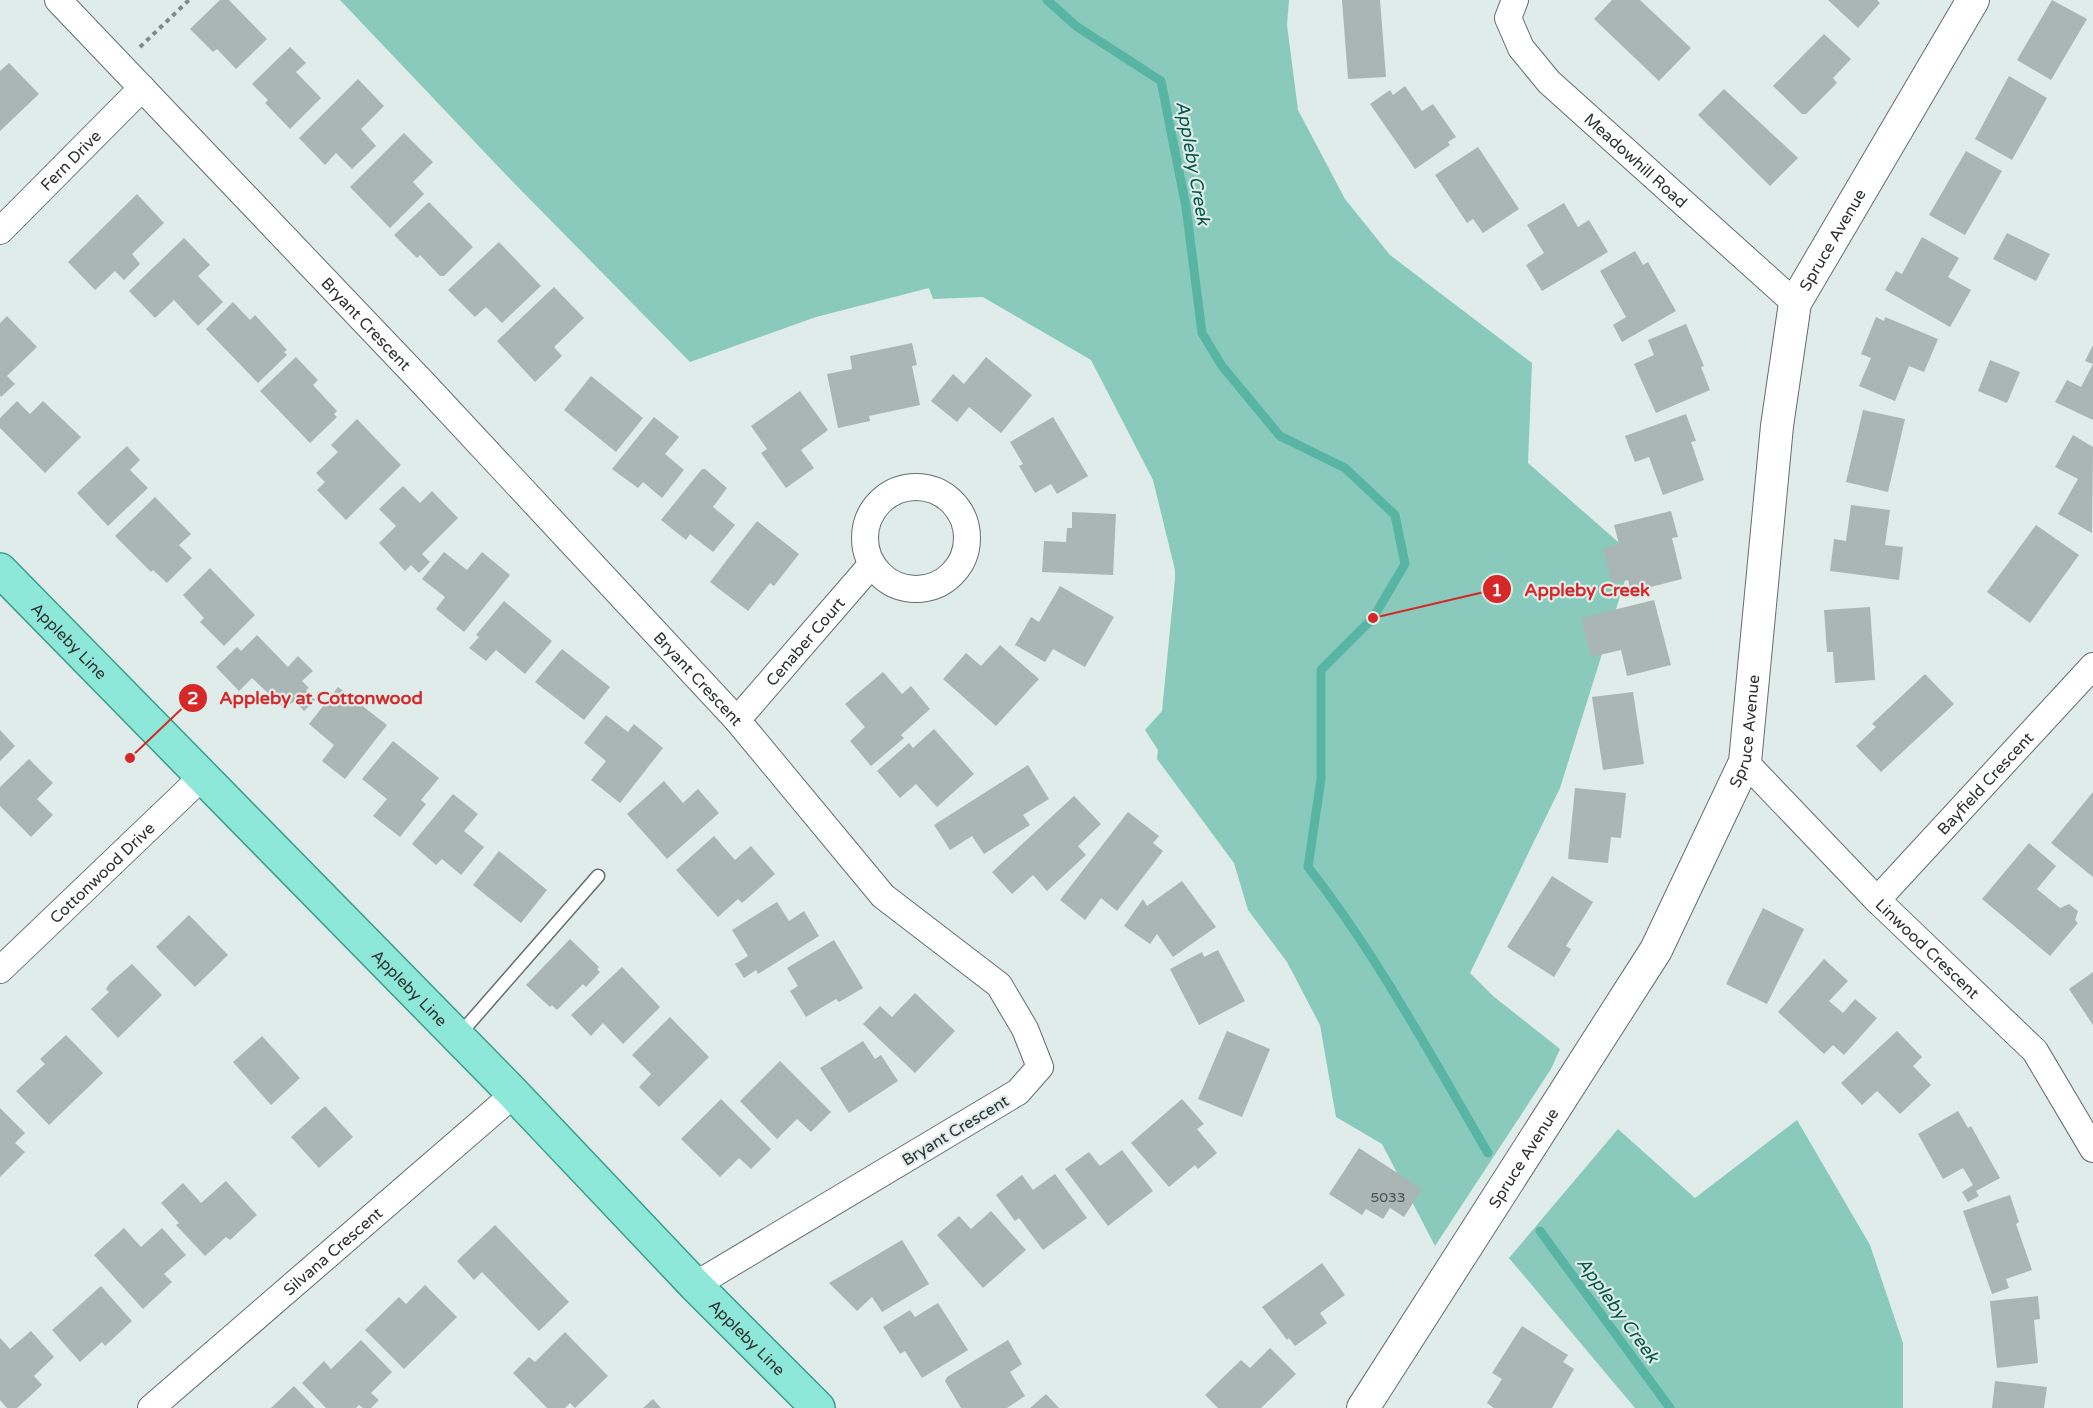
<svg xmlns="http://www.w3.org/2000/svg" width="2093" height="1408" font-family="'Varela Round',sans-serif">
	<rect width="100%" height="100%" fill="#dfece9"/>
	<path fill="#8acabc" d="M 340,0 L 1289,0 L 1287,25 L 1298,110 L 1345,199 L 1390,255 L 1532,363 L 1528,463 L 1633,555 L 1560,788 L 1470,973 L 1493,996 L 1560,1049 L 1551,1069 L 1435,1246 L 1382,1144 L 1336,1117 L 1320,1025 L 1287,962 L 1248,910 L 1234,863 L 1157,759 L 1158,750 L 1145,730 L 1162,711 L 1175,579 L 1175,570 L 1153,480 L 1091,360 L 983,297 L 933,299 L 929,288 L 816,317 L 690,362 L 511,180 Z
		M 1797,1120 L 1870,1245 L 1903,1343 L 1903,1408 L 1635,1408 L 1509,1258 L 1618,1129 L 1695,1198 Z"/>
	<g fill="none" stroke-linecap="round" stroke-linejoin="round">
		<path stroke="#59b5a3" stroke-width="9" d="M 1047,0 L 1076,26 L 1161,81 L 1186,207 L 1202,333 L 1222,366 L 1280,436 L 1345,468 L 1395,515 L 1405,564 L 1373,618 L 1321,670 L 1321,779 L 1308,867 C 1377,955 1431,1056 1488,1153
			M 1540,1231 L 1670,1408"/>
	</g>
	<path fill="#aab6b3" d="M 220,0 L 229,0 L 267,39 L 236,69 L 217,49 L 213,52 L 190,29 Z
		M 1342,0 L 1380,0 L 1386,77 L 1348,79 Z
		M 1612,0 L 1640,0 L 1691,48 L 1659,81 L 1594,19 Z
		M 1828,0 L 1877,0 L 1880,3 L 1858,28 Z
		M 2052,0 L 2087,19 L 2051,80 L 2017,60 Z
		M 1824,34 L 1851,59 L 1833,78 L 1837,83 L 1806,114 L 1802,114 L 1773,86 Z
		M 290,47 L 306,63 L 296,72 L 321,98 L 290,129 L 265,103 L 268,100 L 252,84 Z
		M 9,63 L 39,94 L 0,131 L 0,71 Z
		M 2009,76 L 2047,98 L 2012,160 L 1975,139 Z
		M 358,79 L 384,106 L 361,129 L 376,146 L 352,169 L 336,153 L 325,165 L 299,138 Z
		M 1405,86 L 1422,111 L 1433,104 L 1456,137 L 1448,142 L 1450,145 L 1415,169 L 1370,104 L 1390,90 L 1393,95 Z
		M 1724,89 L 1798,158 L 1770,186 L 1698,115 Z
		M 404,133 L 433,162 L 413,182 L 424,194 L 390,228 L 350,187 Z
		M 1478,147 L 1519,209 L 1483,233 L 1473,219 L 1467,223 L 1435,175 Z
		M 1966,151 L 2002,171 L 1965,235 L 1929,215 Z
		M 137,194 L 164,223 L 132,254 L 140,264 L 124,280 L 115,271 L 95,290 L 68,262 Z
		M 429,202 L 473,247 L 444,276 L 440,276 L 420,255 L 417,258 L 394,235 Z
		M 1564,203 L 1578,227 L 1589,220 L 1608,252 L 1542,291 L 1526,265 L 1544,253 L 1527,225 Z
		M 2007,233 L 2050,254 L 2036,281 L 1993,259 Z
		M 1922,237 L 1959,258 L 1948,277 L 1971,290 L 1950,327 L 1885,290 L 1896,271 L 1902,274 Z
		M 184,238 L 210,265 L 198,276 L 223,302 L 198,326 L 174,300 L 155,318 L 129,291 Z
		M 499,242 L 541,286 L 502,323 L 486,307 L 475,317 L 448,290 Z
		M 1635,251 L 1643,265 L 1648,262 L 1676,311 L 1622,342 L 1613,325 L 1626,317 L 1600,271 Z
		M 554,287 L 584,318 L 554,347 L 562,356 L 535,382 L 497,341 Z
		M 233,302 L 250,320 L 255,315 L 287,350 L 284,352 L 287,355 L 258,383 L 206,329 Z
		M 7,316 L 37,347 L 7,376 L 15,384 L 1,397 L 0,395 L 0,323 Z
		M 1876,317 L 1884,321 L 1885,317 L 1938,339 L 1924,372 L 1909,366 L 1895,401 L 1859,386 L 1871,358 L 1861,354 Z
		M 1686,324 L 1704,366 L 1701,367 L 1710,390 L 1656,413 L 1634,364 L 1654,355 L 1648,340 Z
		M 912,343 L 917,365 L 912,366 L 920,405 L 869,416 L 870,421 L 838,428 L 827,374 L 852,369 L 850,356 Z
		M 2093,345 L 2093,420 L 2055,402 L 2067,380 L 2081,387 L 2093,364 L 2085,361 Z
		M 296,357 L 318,380 L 313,385 L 337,411 L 334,414 L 337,417 L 310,443 L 260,391 Z
		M 986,357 L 1032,395 L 1001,433 L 969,407 L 957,422 L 931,401 L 953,374 L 964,384 Z
		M 1990,360 L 2020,372 L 2007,403 L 1978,391 Z
		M 591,376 L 643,418 L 616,452 L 564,410 Z
		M 800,391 L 828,430 L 801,450 L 814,468 L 786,488 L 761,453 L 767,449 L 751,426 Z
		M 17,401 L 30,414 L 43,401 L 81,437 L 45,473 L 0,428 L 0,418 Z
		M 1863,410 L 1905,419 L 1888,492 L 1846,482 Z
		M 1686,414 L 1696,441 L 1691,442 L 1704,480 L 1663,495 L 1649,457 L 1635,462 L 1625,436 Z
		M 654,417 L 679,437 L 665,454 L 684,470 L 662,498 L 643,482 L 638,488 L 612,469 Z
		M 1053,417 L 1088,476 L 1057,494 L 1051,484 L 1035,493 L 1019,466 L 1023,464 L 1010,442 Z
		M 357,419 L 401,465 L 346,520 L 317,490 L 325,482 L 316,473 L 338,452 L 331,445 Z
		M 2073,435 L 2093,447 L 2092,533 L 2058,514 L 2078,479 L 2055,467 Z
		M 127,446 L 140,460 L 130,470 L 148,488 L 108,526 L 77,493 Z
		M 702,469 L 705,469 L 727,488 L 713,507 L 735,525 L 713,552 L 690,534 L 686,540 L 661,520 Z
		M 403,486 L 420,503 L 432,491 L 458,518 L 422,554 L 430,562 L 419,573 L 411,565 L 405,571 L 379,543 L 396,526 L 379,509 Z
		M 155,497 L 191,534 L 179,545 L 192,558 L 167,583 L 153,570 L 151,572 L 115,536 Z
		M 1851,505 L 1890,510 L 1885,545 L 1903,547 L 1899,580 L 1830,571 L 1834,539 L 1846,541 Z
		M 1671,511 L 1678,537 L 1672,538 L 1682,579 L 1631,592 L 1628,580 L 1612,584 L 1603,548 L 1619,544 L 1614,525 Z
		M 1072,512 L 1116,514 L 1113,575 L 1042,572 L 1044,541 L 1066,542 L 1067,528 L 1072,528 Z
		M 757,521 L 799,554 L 774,586 L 770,583 L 748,611 L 710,582 Z
		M 2036,525 L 2079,555 L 2030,623 L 1987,592 Z
		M 444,552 L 467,570 L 482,552 L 510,575 L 464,632 L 436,609 L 445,597 L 422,579 Z
		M 210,568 L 255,615 L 224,646 L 200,622 L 204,618 L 183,595 Z
		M 1060,586 L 1114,617 L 1085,667 L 1053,649 L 1045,662 L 1015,645 L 1031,617 L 1039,622 Z
		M 1654,600 L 1671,665 L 1627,676 L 1621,650 L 1591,657 L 1581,618 Z
		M 504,601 L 552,641 L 525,674 L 496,650 L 486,661 L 469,648 L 479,637 L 476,635 Z
		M 1870,607 L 1875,680 L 1835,683 L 1833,652 L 1827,652 L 1824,610 Z
		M 257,635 L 288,667 L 298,656 L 313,671 L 302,681 L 309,688 L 306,690 L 315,700 L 304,711 L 295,701 L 284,708 L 252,678 L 239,691 L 216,667 L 237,647 L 241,651 Z
		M 1000,645 L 1039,679 L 996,726 L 943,679 L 966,653 L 981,666 Z
		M 562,649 L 610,687 L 584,720 L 535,682 Z
		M 883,672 L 902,694 L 911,686 L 930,709 L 901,735 L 904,738 L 871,766 L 850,741 L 865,727 L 845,704 Z
		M 1925,674 L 1954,704 L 1881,772 L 1856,746 L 1876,727 L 1872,724 Z
		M 338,687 L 387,725 L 345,779 L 322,761 L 334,745 L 309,724 Z
		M 1633,692 L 1644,764 L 1603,770 L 1592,697 Z
		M 606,715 L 628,732 L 634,724 L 663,748 L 620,803 L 591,780 L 606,761 L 584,743 Z
		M 934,729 L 974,774 L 937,807 L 916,784 L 900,798 L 877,771 L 909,743 L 913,748 Z
		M 0,730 L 15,746 L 0,761 Z
		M 393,741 L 439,778 L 421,800 L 426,804 L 400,837 L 373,816 L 387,799 L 362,779 Z
		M 29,759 L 53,783 L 37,799 L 53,815 L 31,837 L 0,806 L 0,787 Z
		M 1028,765 L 1049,799 L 1023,815 L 1030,825 L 984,854 L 972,836 L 950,850 L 934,825 Z
		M 664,781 L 683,803 L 698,789 L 719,813 L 667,859 L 627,814 Z
		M 1575,788 L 1626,793 L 1621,838 L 1611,837 L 1608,863 L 1568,859 Z
		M 2093,792 L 2093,877 L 2051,843 Z
		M 453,794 L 478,814 L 464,831 L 484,847 L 461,875 L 442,859 L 436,865 L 412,844 Z
		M 1074,796 L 1101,824 L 1078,846 L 1086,855 L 1047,891 L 1033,875 L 1012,894 L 992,872 Z
		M 1128,812 L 1159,836 L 1153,843 L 1163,851 L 1117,911 L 1101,898 L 1085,920 L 1060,900 Z
		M 714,836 L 735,860 L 751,846 L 775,874 L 742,903 L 738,899 L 718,917 L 676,870 Z
		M 2029,843 L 2056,866 L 2037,889 L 2060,908 L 2069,904 L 2078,911 L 2075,920 L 2078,923 L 2050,956 L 1982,899 Z
		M 499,851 L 547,890 L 521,923 L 473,885 Z
		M 1552,876 L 1593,902 L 1566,946 L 1571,949 L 1554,977 L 1507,947 Z
		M 1182,881 L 1216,927 L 1173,957 L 1157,934 L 1150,944 L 1124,926 L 1143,899 L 1147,906 Z
		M 777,902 L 789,921 L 804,911 L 819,936 L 758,974 L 756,970 L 744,978 L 735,964 L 748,956 L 732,930 Z
		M 1763,908 L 1804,929 L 1767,1004 L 1726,984 Z
		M 189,915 L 228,955 L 195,987 L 156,947 Z
		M 570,939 L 599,967 L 597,969 L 600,972 L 586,987 L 583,984 L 557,1010 L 552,1005 L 550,1007 L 526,985 Z
		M 834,940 L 863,988 L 839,1002 L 836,999 L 806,1017 L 790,991 L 798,986 L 787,968 Z
		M 1218,950 L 1245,1001 L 1199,1025 L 1170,969 L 1202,952 L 1204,957 Z
		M 1824,959 L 1848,981 L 1829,1001 L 1843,1013 L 1855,999 L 1877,1018 L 1844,1055 L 1833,1045 L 1824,1054 L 1778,1012 Z
		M 132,964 L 162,995 L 118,1038 L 91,1009 L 109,992 L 106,989 L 110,983 Z
		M 622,967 L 660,1007 L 623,1044 L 603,1023 L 591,1036 L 571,1015 Z
		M 2093,972 L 2093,1025 L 2069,989 Z
		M 915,993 L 955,1031 L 915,1073 L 863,1024 L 880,1006 L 892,1017 Z
		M 670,1017 L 709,1057 L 659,1107 L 639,1087 L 651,1074 L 632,1055 Z
		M 1227,1031 L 1270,1049 L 1242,1117 L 1198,1099 Z
		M 1897,1031 L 1922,1057 L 1913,1066 L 1931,1085 L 1900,1114 L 1877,1091 L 1862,1105 L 1841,1083 Z
		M 66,1035 L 103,1073 L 49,1125 L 16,1091 L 45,1064 L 40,1059 Z
		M 262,1036 L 300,1078 L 271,1105 L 233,1062 Z
		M 863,1041 L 875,1059 L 881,1055 L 898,1081 L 849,1113 L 820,1068 Z
		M 780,1061 L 831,1112 L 811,1132 L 797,1119 L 777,1139 L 740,1101 Z
		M 721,1099 L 771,1149 L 751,1169 L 739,1158 L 720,1177 L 681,1139 Z
		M 1182,1099 L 1204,1124 L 1197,1129 L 1217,1153 L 1198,1169 L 1195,1165 L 1169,1187 L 1131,1143 Z
		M 325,1106 L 353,1137 L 319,1168 L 291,1137 Z
		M 0,1108 L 25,1133 L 15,1143 L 25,1152 L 0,1177 Z
		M 1958,1111 L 1968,1128 L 1971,1126 L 2000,1178 L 1976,1191 L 1979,1196 L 1968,1202 L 1962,1192 L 1973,1185 L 1963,1168 L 1943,1179 L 1918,1134 Z
		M 1359,1148 L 1422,1189 L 1404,1217 L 1390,1208 L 1383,1219 L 1366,1209 L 1362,1215 L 1329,1194 Z
		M 1122,1150 L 1153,1191 L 1108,1226 L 1065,1169 L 1089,1152 L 1100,1166 Z
		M 1055,1174 L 1087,1218 L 1043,1250 L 1019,1218 L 1015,1221 L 996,1195 L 1022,1175 L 1033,1190 Z
		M 226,1181 L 257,1215 L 230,1240 L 226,1237 L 205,1256 L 176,1225 L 179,1223 L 161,1203 L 183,1183 L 201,1203 Z
		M 2010,1195 L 2019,1222 L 2016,1224 L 2032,1270 L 2006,1279 L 2009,1288 L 1992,1294 L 1963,1211 Z
		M 991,1211 L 1026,1250 L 983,1288 L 937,1235 L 959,1216 L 971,1229 Z
		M 495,1225 L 569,1302 L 539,1331 L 482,1272 L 474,1280 L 457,1261 Z
		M 124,1228 L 141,1247 L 162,1228 L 186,1255 L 164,1274 L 172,1282 L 143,1309 L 94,1255 Z
		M 902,1240 L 929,1284 L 882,1312 L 872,1297 L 857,1311 L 829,1283 Z
		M 1322,1263 L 1345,1295 L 1320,1313 L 1327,1323 L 1295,1346 L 1289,1338 L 1287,1340 L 1262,1307 Z
		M 425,1285 L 457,1317 L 404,1369 L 365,1330 L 399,1297 L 406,1304 Z
		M 101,1286 L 132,1321 L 105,1346 L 102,1342 L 80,1362 L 52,1330 Z
		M 2038,1296 L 2040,1319 L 2034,1320 L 2038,1363 L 1997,1368 L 1990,1301 Z
		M 938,1303 L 968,1350 L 922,1378 L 905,1351 L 900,1354 L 883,1327 L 910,1310 L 915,1317 Z
		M 1522,1326 L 1568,1355 L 1563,1362 L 1574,1369 L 1552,1408 L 1494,1408 L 1487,1403 L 1502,1379 L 1492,1373 Z
		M 31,1331 L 54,1357 L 34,1376 L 42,1385 L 17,1408 L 7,1408 L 0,1400 L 0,1338 L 10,1349 Z
		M 565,1332 L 608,1376 L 575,1408 L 570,1403 L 565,1408 L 547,1408 L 513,1373 L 529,1357 L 535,1362 Z
		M 361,1340 L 392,1372 L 371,1393 L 379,1400 L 371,1408 L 363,1408 L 359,1405 L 356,1408 L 326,1408 L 302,1383 L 324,1361 L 331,1369 Z
		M 1008,1340 L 1022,1364 L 1010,1372 L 1025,1396 L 1007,1408 L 961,1408 L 945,1381 L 947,1377 Z
		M 1270,1348 L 1296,1374 L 1261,1408 L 1218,1408 L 1205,1395 L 1241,1360 L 1250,1368 Z
		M 1995,1381 L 2047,1387 L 2044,1408 L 1992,1408 Z
		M 294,1386 L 315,1408 L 271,1408 Z
		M 1046,1394 L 1059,1408 L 1030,1408 Z
		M 653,1399 L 661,1408 L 643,1408 Z"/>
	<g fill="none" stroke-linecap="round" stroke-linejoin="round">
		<g stroke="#646f6c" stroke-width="15">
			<path id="service" d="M 459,1035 L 598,876"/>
		</g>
		<g stroke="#646f6c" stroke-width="28">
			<g id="minor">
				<path id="s1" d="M 58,0 L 424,384 L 737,720 L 883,896 L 999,985 L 1025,1029 L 1040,1067 L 1018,1092 L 695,1285"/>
				<path id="s2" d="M 1515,0 L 1508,18 L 1521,48 L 1549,82 L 1795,303"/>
				<path id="s3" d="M 0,231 L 142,88"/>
				<circle cx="916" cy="538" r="51"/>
				<path id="s4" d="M 737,720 L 872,564"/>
				<path id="s5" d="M 1745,762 L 1877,900 L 2035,1051 L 2093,1149"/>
				<path id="s6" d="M 1877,900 L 2093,666"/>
				<path id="s7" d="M 0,970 L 203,776"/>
				<path id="s8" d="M 151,1408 L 514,1094"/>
			</g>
		</g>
		<g stroke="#646f6c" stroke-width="34">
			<g id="tertiary">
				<path id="s9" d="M 1363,1408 L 1656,950 L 1745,762 L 1777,426 L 1795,303 L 1973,0"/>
			</g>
		</g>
		<g stroke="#3b9e8d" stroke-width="36">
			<g id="primary">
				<path id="s10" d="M 0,570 L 514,1094 L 695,1285 L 818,1408"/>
			</g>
		</g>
		<path stroke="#818a88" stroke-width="4" stroke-dasharray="4.5 4.5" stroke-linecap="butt" d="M 140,47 L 189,0"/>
		<use href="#service" stroke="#fff" stroke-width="12"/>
		<use href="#minor" stroke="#fff" stroke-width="26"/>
		<use href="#tertiary" stroke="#fff" stroke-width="32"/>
		<use href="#primary" stroke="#8ee8d9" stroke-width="33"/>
	</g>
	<g text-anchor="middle" stroke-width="4.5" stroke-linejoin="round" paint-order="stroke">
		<g font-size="14" fill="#4c5250">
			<text x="1388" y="1202">5033</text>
		</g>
		<g font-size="16" fill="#2c302f" stroke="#dfece9">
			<text dy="6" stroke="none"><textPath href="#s3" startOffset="100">Fern Drive</textPath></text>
			<text dy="6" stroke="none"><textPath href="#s2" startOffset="213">Meadowhill Road</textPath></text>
			<text dy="6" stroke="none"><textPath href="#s9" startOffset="1287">Spruce Avenue</textPath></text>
			<text dy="6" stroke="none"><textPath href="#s1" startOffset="447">Bryant Crescent</textPath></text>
			<text dy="6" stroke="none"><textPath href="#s10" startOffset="99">Appleby Line</textPath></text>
			<text dy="6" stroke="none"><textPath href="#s4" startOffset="104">Cenaber Court</textPath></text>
			<text dy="6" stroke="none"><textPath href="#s1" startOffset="933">Bryant Crescent</textPath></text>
			<text dy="6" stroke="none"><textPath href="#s9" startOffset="782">Spruce Avenue</textPath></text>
			<text dy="6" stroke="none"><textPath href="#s6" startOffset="159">Bayfield Crescent</textPath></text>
			<text dy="6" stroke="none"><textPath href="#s7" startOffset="141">Cottonwood Drive</textPath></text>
			<text dy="6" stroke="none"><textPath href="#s5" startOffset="261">Linwood Crescent</textPath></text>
			<text dy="6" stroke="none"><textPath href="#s10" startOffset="585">Appleby Line</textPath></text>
			<text transform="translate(955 1130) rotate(-31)" y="6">Bryant Crescent</text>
			<text dy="6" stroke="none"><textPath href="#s9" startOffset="297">Spruce Avenue</textPath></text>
			<text dy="6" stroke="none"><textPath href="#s8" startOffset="240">Silvana Crescent</textPath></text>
			<text dy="6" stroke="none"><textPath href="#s10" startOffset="1071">Appleby Line</textPath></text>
		</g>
		<g font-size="18" font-style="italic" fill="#02564a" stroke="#dfece9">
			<text transform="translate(1193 163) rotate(80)" y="6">Appleby Creek</text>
			<text transform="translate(1618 1310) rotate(54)" y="6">Appleby Creek</text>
		</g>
	</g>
	<path fill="none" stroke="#d62828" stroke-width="2" d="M1373 618L1497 589M130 758L193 698"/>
	<g fill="#d62828" stroke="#dfece9" stroke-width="2">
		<circle cx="1373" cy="618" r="6"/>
		<circle cx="130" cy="758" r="6"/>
		<circle cx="1497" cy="589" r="15"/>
		<circle cx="193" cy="698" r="15"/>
	</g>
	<g font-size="18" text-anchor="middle" font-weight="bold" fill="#fff">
		<text x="1497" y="596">1</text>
		<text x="193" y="704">2</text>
	</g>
	<g font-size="18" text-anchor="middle" font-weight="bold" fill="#d62828" stroke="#dfece9" stroke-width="4.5" stroke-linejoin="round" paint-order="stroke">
		<text x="1587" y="596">Appleby Creek</text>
		<text x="321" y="704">Appleby at Cottonwood</text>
	</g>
</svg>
